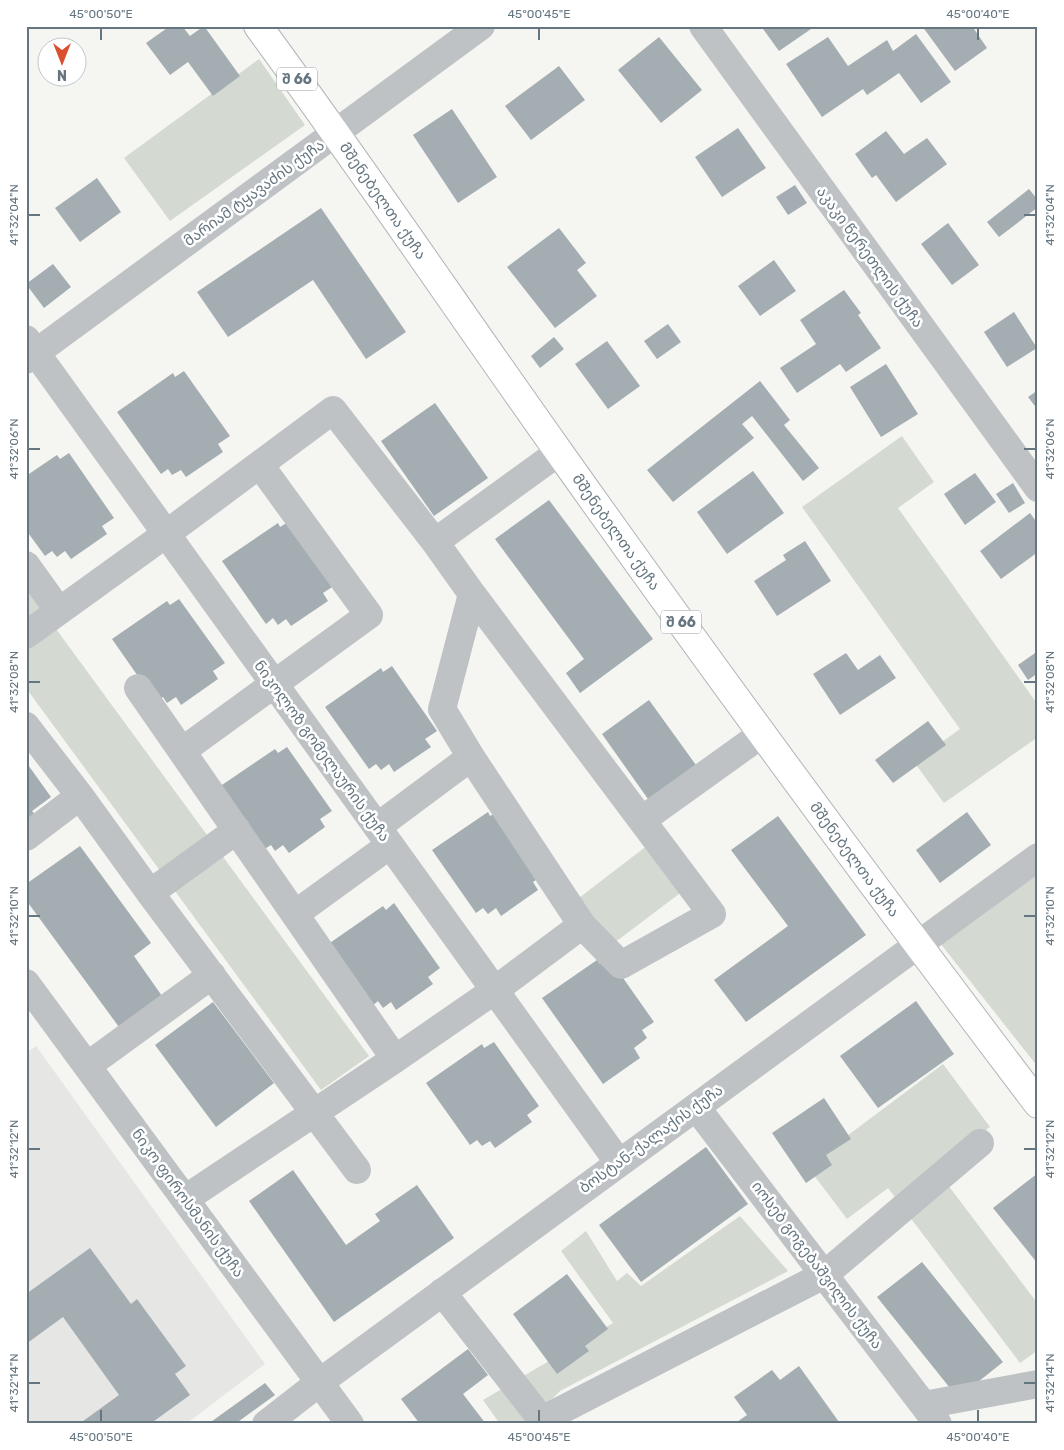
<svg xmlns="http://www.w3.org/2000/svg" width="1064" height="1450" font-family="Rubik,'Noto Sans Georgian',sans-serif">
	<rect width="100%" height="100%" fill="#f5f5f1"/>
	<path fill="#e6e6e5" d="M 36,1046 L 265,1364 L 186,1424 L 26,1424 L 26,1053 Z"/>
	<path fill="#d4dad1" d="M 259,59 L 305,125 L 170,221 L 124,158 Z
		M 902,436 L 934,482 L 898,508 L 1038,705 L 1038,737 L 944,803 L 914,762 L 960,729 L 802,507 Z
		M 26,588 L 369,1056 L 321,1090 L 26,688 Z
		M 648,845 L 683,891 L 610,946 L 575,901 Z
		M 1038,866 L 1038,1067 L 936,938 Z
		M 943,1064 L 990,1127 L 935,1168 L 1038,1304 L 1038,1350 L 1020,1363 L 888,1188 L 847,1219 L 807,1166 Z
		M 740,1216 L 788,1271 L 560,1391 L 527,1424 L 500,1424 L 483,1400 L 613,1323 L 561,1251 L 586,1231 L 617,1281 L 627,1273 L 641,1286 Z"/>
	<path fill="#a4adb2" d="M 170,26 L 182,26 L 190,36 L 204,26 L 240,76 L 213,96 L 188,62 L 170,75 L 146,43 Z
		M 761,26 L 809,26 L 811,29 L 779,51 Z
		M 922,26 L 972,26 L 987,48 L 955,71 Z
		M 916,34 L 951,82 L 921,103 L 899,73 L 867,95 L 863,89 L 822,117 L 786,64 L 828,37 L 848,66 L 887,40 L 893,51 Z
		M 659,37 L 702,90 L 661,123 L 618,70 Z
		M 559,66 L 585,100 L 531,140 L 505,106 Z
		M 452,109 L 497,177 L 458,203 L 413,135 Z
		M 738,128 L 766,168 L 722,197 L 695,157 Z
		M 886,131 L 904,154 L 927,138 L 947,164 L 896,202 L 876,175 L 872,178 L 855,154 Z
		M 97,178 L 121,212 L 80,242 L 55,208 Z
		M 795,185 L 807,203 L 788,215 L 776,197 Z
		M 1029,189 L 1038,200 L 1038,207 L 999,237 L 987,222 Z
		M 321,208 L 406,332 L 366,359 L 313,280 L 228,337 L 197,292 Z
		M 948,223 L 979,265 L 952,285 L 921,244 Z
		M 559,228 L 586,263 L 577,270 L 597,296 L 555,328 L 507,267 Z
		M 774,260 L 796,291 L 760,316 L 738,286 Z
		M 53,264 L 71,287 L 44,308 L 26,284 Z
		M 844,290 L 861,313 L 858,315 L 881,348 L 846,372 L 840,364 L 797,393 L 780,368 L 816,344 L 800,320 Z
		M 1014,312 L 1037,348 L 1007,367 L 984,332 Z
		M 668,324 L 681,342 L 657,359 L 644,341 Z
		M 554,337 L 564,349 L 540,368 L 531,356 Z
		M 607,341 L 640,386 L 608,409 L 575,364 Z
		M 886,364 L 918,414 L 881,437 L 850,387 Z
		M 184,371 L 230,436 L 218,444 L 223,452 L 186,477 L 181,470 L 172,475 L 168,469 L 161,474 L 117,412 L 173,373 L 175,377 Z
		M 760,381 L 790,420 L 784,425 L 819,468 L 803,481 L 752,416 L 742,424 L 754,438 L 673,502 L 647,470 Z
		M 1038,390 L 1038,410 L 1028,397 Z
		M 435,403 L 488,478 L 434,516 L 381,441 Z
		M 69,453 L 114,518 L 102,526 L 107,534 L 71,559 L 65,551 L 57,557 L 52,551 L 45,556 L 26,530 L 26,476 L 57,455 L 60,459 Z
		M 753,471 L 784,513 L 727,554 L 697,512 Z
		M 975,473 L 996,502 L 965,525 L 944,494 Z
		M 1013,483 L 1025,503 L 1009,513 L 996,494 Z
		M 549,500 L 653,639 L 580,693 L 566,673 L 584,659 L 495,539 Z
		M 1030,513 L 1038,524 L 1038,552 L 1001,579 L 980,551 Z
		M 290,521 L 335,585 L 323,593 L 328,601 L 291,626 L 286,619 L 278,625 L 273,618 L 266,624 L 222,561 L 278,523 L 280,527 Z
		M 805,541 L 831,581 L 777,616 L 754,581 L 786,560 L 783,555 Z
		M 179,599 L 225,663 L 213,671 L 218,679 L 181,705 L 176,697 L 167,703 L 163,697 L 156,702 L 112,639 L 167,601 L 170,605 Z
		M 1038,651 L 1038,673 L 1028,680 L 1018,665 Z
		M 846,653 L 858,670 L 880,655 L 896,678 L 840,715 L 813,674 Z
		M 392,666 L 437,731 L 425,739 L 431,747 L 394,772 L 389,764 L 381,770 L 376,764 L 369,769 L 325,707 L 381,668 L 383,672 Z
		M 649,700 L 696,765 L 648,799 L 602,734 Z
		M 928,721 L 946,745 L 893,783 L 875,760 Z
		M 287,747 L 332,811 L 320,819 L 325,827 L 289,853 L 283,845 L 275,851 L 271,845 L 263,850 L 219,787 L 275,749 L 278,753 Z
		M 26,762 L 51,797 L 32,811 L 40,821 L 26,831 Z
		M 500,810 L 545,874 L 533,882 L 538,890 L 501,916 L 496,908 L 488,914 L 483,908 L 476,913 L 432,850 L 488,812 L 490,816 Z
		M 967,812 L 991,845 L 940,883 L 916,850 Z
		M 778,816 L 866,935 L 746,1022 L 714,980 L 788,926 L 731,850 Z
		M 80,846 L 151,943 L 134,956 L 162,996 L 119,1027 L 26,900 L 26,884 Z
		M 394,903 L 440,968 L 428,977 L 433,984 L 396,1010 L 391,1002 L 383,1008 L 378,1001 L 371,1007 L 327,945 L 383,906 L 386,910 Z
		M 609,958 L 654,1022 L 642,1030 L 647,1038 L 634,1048 L 640,1058 L 603,1084 L 542,998 L 597,960 L 600,964 Z
		M 916,1001 L 954,1054 L 878,1108 L 840,1056 Z
		M 213,1002 L 274,1083 L 216,1127 L 155,1045 Z
		M 494,1042 L 539,1106 L 527,1115 L 532,1122 L 495,1148 L 490,1141 L 482,1146 L 477,1140 L 470,1145 L 426,1083 L 482,1044 L 484,1048 Z
		M 824,1098 L 851,1139 L 826,1155 L 832,1165 L 806,1183 L 772,1133 Z
		M 706,1147 L 748,1204 L 641,1282 L 599,1225 Z
		M 293,1170 L 346,1245 L 380,1221 L 375,1214 L 417,1185 L 454,1238 L 334,1322 L 249,1201 Z
		M 1038,1173 L 1038,1264 L 993,1208 Z
		M 90,1248 L 131,1304 L 137,1299 L 186,1366 L 175,1374 L 190,1395 L 150,1424 L 79,1424 L 119,1395 L 63,1317 L 26,1344 L 26,1294 Z
		M 922,1262 L 1003,1362 L 958,1398 L 877,1297 Z
		M 567,1274 L 608,1329 L 585,1346 L 589,1351 L 557,1374 L 513,1314 Z
		M 468,1349 L 488,1375 L 463,1394 L 486,1424 L 420,1424 L 401,1399 Z
		M 799,1366 L 839,1422 L 837,1424 L 734,1424 L 747,1415 L 734,1397 L 772,1370 L 780,1380 Z
		M 265,1383 L 275,1395 L 235,1424 L 208,1424 Z"/>
	<g fill="none" stroke-linecap="round" stroke-linejoin="round">
		<g stroke="#b1b6b9" stroke-width="30">
			<g id="major">
				<path id="s1" d="M 258,26 C 361,166 458,310 559,452 C 715,672 875,889 1038,1104"/>
			</g>
		</g>
		<path stroke="#b8bbbd" stroke-width="3" stroke-dasharray="2.5 2.5" stroke-linecap="butt" d="M 26,1420 L 29,1424"/>
		<path stroke="#bec2c5" stroke-width="28" d="M 703,26 L 1038,488
			M 26,339 L 619,1163
			M 26,360 L 481,26
			M 435,542 L 559,452
			M 26,565 L 59,611
			M 26,635 L 166,534 L 333,410 L 435,542 L 472,594 L 712,914 L 621,965 L 582,925 L 471,757 L 377,827
			M 138,688 L 395,1059 L 495,990 L 582,925
			M 26,726 L 80,796 L 150,893 L 357,1170
			M 182,751 L 369,615 L 260,465
			M 471,757 L 442,709 L 472,594
			M 642,820 L 762,734
			M 26,837 L 80,796
			M 150,893 L 237,830
			M 295,914 L 390,845
			M 26,983 L 350,1424
			M 87,1066 L 212,975
			M 696,1107 L 938,1424
			M 185,1199 L 395,1059
			M 442,1292 L 542,1420 L 824,1275 L 980,1143
			M 924,1405 L 1038,1384
			M 266,1424 L 320,1382 L 1038,857"/>
		<use href="#major" stroke="#fff" stroke-width="28"/>
	</g>
	<path fill="none" stroke="#657681" stroke-width="2" d="M 101,28 L 101,40M 539,28 L 539,40M 978,28 L 978,40M 28,215 L 40,215M 1024,215 L 1036,215M 28,449 L 40,449M 1024,449 L 1036,449M 28,682 L 40,682M 1024,682 L 1036,682M 28,916 L 40,916M 1024,916 L 1036,916M 28,1149 L 40,1149M 1024,1149 L 1036,1149M 28,1383 L 40,1383M 1024,1383 L 1036,1383M 101,1410 L 101,1422M 539,1410 L 539,1422M 978,1410 L 978,1422"/>
	<g text-anchor="middle" stroke-width="5" stroke-linejoin="round" paint-order="stroke">
		<g fill="#fff" stroke="#939fa7" stroke-width="1">
			<rect x="277" y="67.5" width="40" height="23" rx="4"/>
			<rect x="661" y="610.5" width="40" height="23" rx="4"/>
		</g>
		<g font-size="14" font-weight="bold" fill="#657681">
			<text x="297" y="84">შ 66</text>
			<text x="681" y="627">შ 66</text>
		</g>
		<g font-size="15" fill="#657681" stroke="#fff">
			<text transform="translate(254 193) rotate(-36)" y="5">მარიამ ტყავაძის ქუჩა</text>
			<text dy="5" stroke="none"><textPath href="#s1" startOffset="215">მშენებელთა ქუჩა</textPath></text>
			<text transform="translate(870 257) rotate(54)" y="5">აკაკი წერეთლის ქუჩა</text>
			<text dy="5" stroke="none"><textPath href="#s1" startOffset="620">მშენებელთა ქუჩა</textPath></text>
			<text transform="translate(322 751) rotate(54)" y="5">ნიკოლოზ გომელაურის ქუჩა</text>
			<text dy="5" stroke="none"><textPath href="#s1" startOffset="1025">მშენებელთა ქუჩა</textPath></text>
			<text transform="translate(651 1139) rotate(-36)" y="5">ბოსტან-ქალაქის ქუჩა</text>
			<text transform="translate(188 1203) rotate(54)" y="5">ნიკო ფიროსმანის ქუჩა</text>
			<text transform="translate(817 1265) rotate(53)" y="5">იოსებ გოგებაშვილის ქუჩა</text>
		</g>
	</g>
	<rect width="1064" height="1450" fill="none" stroke="#ffffff" stroke-width="55"/>
	<g transform="translate(62 62) rotate(180)"><circle r="24" fill="#ffffff" stroke="#c1c8cd"/>
	<path d="M0-4L9 19L0 12L-9 19Z" fill="#da4f2d"/>
	<text y="-8" font-size="14" font-weight="bold" text-anchor="middle" fill="#657681">N</text>
	</g>
	<rect x="28" y="28" width="1008" height="1394" fill="none" stroke="#657681" stroke-width="2"/>
	<g font-size="12" text-anchor="middle" fill="#657681">
		<text x="101" y="18">45°00'50"E</text>
		<text x="539" y="18">45°00'45"E</text>
		<text x="978" y="18">45°00'40"E</text>
		<text transform="translate(1050 215) rotate(-90)" y="4">41°32'04"N</text>
		<text transform="translate(14 215) rotate(-90)" y="4">41°32'04"N</text>
		<text transform="translate(1050 449) rotate(-90)" y="4">41°32'06"N</text>
		<text transform="translate(14 449) rotate(-90)" y="4">41°32'06"N</text>
		<text transform="translate(1050 682) rotate(-90)" y="4">41°32'08"N</text>
		<text transform="translate(14 682) rotate(-90)" y="4">41°32'08"N</text>
		<text transform="translate(1050 916) rotate(-90)" y="4">41°32'10"N</text>
		<text transform="translate(14 916) rotate(-90)" y="4">41°32'10"N</text>
		<text transform="translate(1050 1149) rotate(-90)" y="4">41°32'12"N</text>
		<text transform="translate(14 1149) rotate(-90)" y="4">41°32'12"N</text>
		<text transform="translate(14 1383) rotate(-90)" y="4">41°32'14"N</text>
		<text transform="translate(1050 1383) rotate(-90)" y="4">41°32'14"N</text>
		<text x="101" y="1441">45°00'50"E</text>
		<text x="539" y="1441">45°00'45"E</text>
		<text x="978" y="1441">45°00'40"E</text>
	</g>
</svg>
